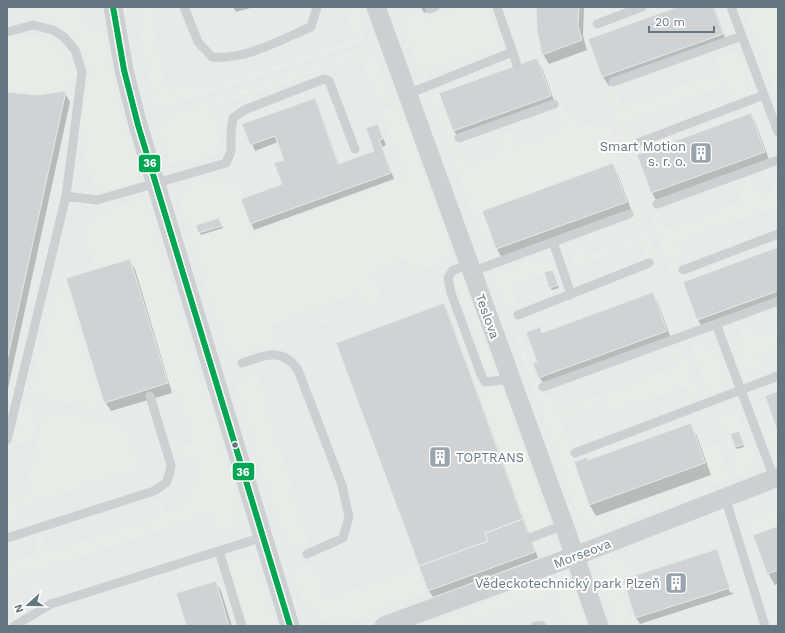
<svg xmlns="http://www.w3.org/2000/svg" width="785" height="633" font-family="'Work Sans',sans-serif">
	<rect width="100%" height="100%" fill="#f9f9f9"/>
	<path fill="#e8e9e9" d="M 7,7 L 778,7 L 778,626 L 7,626 Z"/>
	<path fill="#e8ebe6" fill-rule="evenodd" d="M 43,7 C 68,7 78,1 84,29 L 102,27 C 111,79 125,128 140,178 L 138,181 L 106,191 L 98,189 C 86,169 80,131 84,109 C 86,97 90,85 90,72 C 88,41 59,14 28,17 C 21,18 14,20 7,22 L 7,19 Z
		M 137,7 L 161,7 L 151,10 L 154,37 L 166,91 L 189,86 L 202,90 L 356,39 L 344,7 L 357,7 C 361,19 368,30 360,41 L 169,105 L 162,104 L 155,100 L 142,40 Z
		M 463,7 L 487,7 C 493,23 506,45 486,55 L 484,51 L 421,73 L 401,17 L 420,9 L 425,21 Z
		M 744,7 L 778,7 L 778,94 Z
		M 29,37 C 48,37 66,48 70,68 C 70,70 71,74 71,77 C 71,81 67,87 66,91 L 37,95 L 7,92 L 7,42 Z
		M 360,50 L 372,53 L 391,102 L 380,106 L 361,56 L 210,107 L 219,138 L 218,146 L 214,153 L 205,158 L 186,164 L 179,164 L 170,162 C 167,153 158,134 161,125 C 162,120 165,118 169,115 Z
		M 728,53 C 749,54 760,84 742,94 C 740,96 736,97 733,98 L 727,83 L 626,122 L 634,148 L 627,150 L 606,90 L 613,88 L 622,109 L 722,71 L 716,56 Z
		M 439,93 L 466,165 L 501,152 L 496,137 L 510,132 L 516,147 L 563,129 L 556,108 L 561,106 C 573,122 589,129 609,129 L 620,159 L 613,162 L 613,163 L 482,211 L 496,249 L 486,249 L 432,97 Z
		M 399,105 L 454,256 L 413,273 L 406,257 L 370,272 L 380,296 C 378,303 372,305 365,307 L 359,291 L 322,305 L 328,322 L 322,324 L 315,308 L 269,325 L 275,341 L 249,351 L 239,353 L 225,347 L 179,195 L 183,189 L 192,183 L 207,179 L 215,178 L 227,181 L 237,189 L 250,235 L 407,178 L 382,112 Z
		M 770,175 L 778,175 L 778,205 L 677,242 L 683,257 L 675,260 L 681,275 L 673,278 L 658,232 L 646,202 L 653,199 L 666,231 L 743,201 L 737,185 L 753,180 L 759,197 L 775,190 Z
		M 145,199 L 239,504 L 237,519 L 234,528 L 225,533 C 215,528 215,523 211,513 L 7,579 L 7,564 L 39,554 L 35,539 L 42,537 L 47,553 L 157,519 L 152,503 L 159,500 L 166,515 C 190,505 201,479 196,455 L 180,459 L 177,449 L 193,443 L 175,388 L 160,392 L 158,386 L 168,383 L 130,259 L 96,269 L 87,238 L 86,227 L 90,220 L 96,213 Z
		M 636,204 L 655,258 L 649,261 L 642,241 L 575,266 C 572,254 573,248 584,241 L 590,256 L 640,238 L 630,206 Z
		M 534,260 C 544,260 547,263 553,270 L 511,286 L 516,302 L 509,304 L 543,398 L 551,397 L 557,412 L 677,367 L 672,352 L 681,348 L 699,397 L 691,400 L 685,385 L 610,413 L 605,402 L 560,419 L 593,513 L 597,519 L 604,520 L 687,488 L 689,494 L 602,527 C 592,528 588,526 580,519 L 495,278 L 498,273 Z
		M 455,280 L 463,281 L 494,367 L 488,372 Z
		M 61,284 L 64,284 L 102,410 L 35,396 L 32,393 L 48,320 Z
		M 754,322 L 760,336 L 778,330 L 778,347 L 757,354 L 763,370 C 757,371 752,372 747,369 C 738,363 735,346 739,337 C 742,329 748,326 754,322 Z
		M 700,343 L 709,345 L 716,351 L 726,379 L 723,389 L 709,394 L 692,346 Z
		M 255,369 L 308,544 C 299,546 294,546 285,544 L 237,386 L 248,371 Z
		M 501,389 L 550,522 L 545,525 L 547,541 L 545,545 L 535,552 L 478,395 Z
		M 23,403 L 36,406 L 38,409 L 31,445 L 15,441 Z
		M 48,410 L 119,425 C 132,435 134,454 139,469 L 14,507 L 17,523 L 10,525 L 7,523 L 7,496 L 25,500 L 44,414 Z
		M 723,411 L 730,413 L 737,417 L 741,423 L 752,454 L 751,469 L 738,476 L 716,413 ZM 740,429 L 746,444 L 734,449 L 728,433 Z
		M 775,425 L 778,433 L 778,457 C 772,452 769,439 768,432 Z
		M 716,443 L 729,479 L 714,484 L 712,478 L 702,482 L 696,466 L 705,463 L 700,449 Z
		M 778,509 L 778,526 L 753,535 L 750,524 L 753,518 Z
		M 625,554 L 632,576 L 617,581 L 631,626 L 618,626 C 614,613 596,574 603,563 Z
		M 237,558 L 245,560 L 252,564 L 259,574 L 275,626 L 248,626 L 230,568 L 233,560 Z
		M 313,563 L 326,601 L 419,566 L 428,591 L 353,620 L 334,622 L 324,619 L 308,609 L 303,600 L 295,575 L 305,566 Z
		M 549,579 C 556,579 562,579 567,583 C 576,589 582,615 586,626 L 566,626 L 555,594 L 459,625 L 459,626 L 423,626 Z"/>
	<path fill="#0003" d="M 233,7 L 254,7 L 236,12 Z
		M 421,7 L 441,7 L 424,13 Z
		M 538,7 L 584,7 L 583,36 L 587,50 L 549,64 L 543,54 Z
		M 680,7 L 714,7 L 727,44 L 609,86 L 603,77 L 590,40 Z
		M 537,59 L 542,68 L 556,106 L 460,140 L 454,131 L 441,94 Z
		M 7,93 L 37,96 L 65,93 L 70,102 L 7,393 Z
		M 314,99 L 318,105 L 339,165 L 375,152 L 378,125 L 386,145 L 382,147 L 394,179 L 254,230 L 251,223 L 283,185 L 285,161 L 278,142 L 255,151 L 244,124 Z
		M 751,114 L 756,124 L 770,162 L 657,202 L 652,193 L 638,155 Z
		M 613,165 L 618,174 L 632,212 L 502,258 L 497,249 L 483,211 Z
		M 220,222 L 223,228 L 201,235 L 199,232 Z
		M 778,248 L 778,302 L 703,329 L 698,320 L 684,282 Z
		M 130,260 L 135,269 L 172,393 L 111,411 L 105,402 Z
		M 554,274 L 559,288 L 552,290 L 550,287 Z
		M 653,294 L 658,303 L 672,341 L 545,386 L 539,377 L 538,362 L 540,329 L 542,333 Z
		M 444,304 L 447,310 L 538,558 L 433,597 L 429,591 L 337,344 Z
		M 690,425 L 697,436 L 711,475 L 596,516 L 589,504 L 589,461 Z
		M 740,435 L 744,447 L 737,449 L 735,447 Z
		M 778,527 L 778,584 L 775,585 L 768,573 Z
		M 717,550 L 720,555 L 718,555 L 730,593 L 732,592 L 733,594 L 640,624 L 636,618 L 624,579 Z
		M 216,582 L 221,591 L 232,626 L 187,626 Z"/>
	<path fill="#d0d2d3" stroke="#e8e8e8" d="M 536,7 L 579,7 L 578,26 L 582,40 L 542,55 L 537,30 Z
		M 677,7 L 713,7 L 723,34 L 602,77 L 588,39 Z
		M 537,58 L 551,96 L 453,131 L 439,93 Z
		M 66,91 L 7,361 L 7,92 L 37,95 Z
		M 315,98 L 338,164 L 374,151 L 366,128 L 378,124 L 383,139 L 379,140 L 391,173 L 250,224 L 241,199 L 282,184 L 274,163 L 284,160 L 275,136 L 250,145 L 242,124 Z
		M 751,113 L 765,152 L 651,193 L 637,155 Z
		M 613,163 L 627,202 L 496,249 L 482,211 Z
		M 219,218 L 222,226 L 198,233 L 196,225 Z
		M 778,247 L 778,291 L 697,320 L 683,282 Z
		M 130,259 L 168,383 L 104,403 L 66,278 Z
		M 553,270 L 558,285 L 549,288 L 544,272 Z
		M 653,292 L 667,331 L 538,378 L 533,363 L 537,362 L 526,332 L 540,327 L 542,333 Z
		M 444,303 L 523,519 L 485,533 L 488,541 L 419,566 L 336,343 Z
		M 778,391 L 778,433 L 765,396 Z
		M 691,423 L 705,463 L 589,505 L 574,462 L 587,457 L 588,460 Z
		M 739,431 L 744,444 L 735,447 L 730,434 Z
		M 523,519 L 535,552 L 428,591 L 419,566 L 488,541 L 485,533 Z
		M 778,526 L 778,570 L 767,574 L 753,535 Z
		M 717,549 L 730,588 L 635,618 L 623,579 Z
		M 216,581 L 229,626 L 183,626 L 186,625 L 176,593 Z"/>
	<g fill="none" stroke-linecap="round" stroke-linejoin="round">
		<path stroke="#cecfd0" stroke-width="9" d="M 184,7 L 198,42 L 212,57 C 246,60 280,40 311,27 L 317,7
			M 497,7 L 517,65
			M 731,7 L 778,132
			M 430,9 L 435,7
			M 597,24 L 642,7
			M 7,32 L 33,25 L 53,30 L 64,37 L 75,50 L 82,72 L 66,196 L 7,440
			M 613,82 L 742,36
			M 408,94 L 512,52
			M 459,138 L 554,104
			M 638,143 L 764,95
			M 66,196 L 97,200 L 226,163 L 231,151 L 231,131 L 233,118 L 244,110 L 324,79 L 329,81 L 355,149
			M 657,204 L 778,160
			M 553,242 L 571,294
			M 469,264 L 452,271 L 448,278 L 451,293 L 482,377 L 485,382 L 510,379
			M 683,270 L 778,234
			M 471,272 L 629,214
			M 518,315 L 649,263
			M 242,363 C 264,356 282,346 298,370 L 342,485 L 349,517 L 343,538 L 307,554
			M 543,387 L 716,324
			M 575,453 L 778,376
			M 774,478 L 716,324 L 778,301
			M 725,497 L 765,626
			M 7,538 L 154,491 L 166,483 L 170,472 L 171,465 L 150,396
			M 530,538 L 564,525
			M 219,551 L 242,626
			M 14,626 L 51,604 L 263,537
			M 535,626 L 542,626"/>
		<path stroke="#cecfd0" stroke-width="19" d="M 113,7 L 124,70 L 138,125 L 290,626
			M 376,7 L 564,525 L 599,626
			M 384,626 L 575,556 L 778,477"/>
		<g stroke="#fff" stroke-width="9">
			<path id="bus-1" d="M 113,7 L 124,70 L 138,125 L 290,626"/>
		</g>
		<use href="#bus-1" stroke="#00a651" stroke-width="6"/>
	</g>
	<defs>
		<g id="building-square" transform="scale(1.15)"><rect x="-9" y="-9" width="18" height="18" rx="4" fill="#99a4ac" stroke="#fff"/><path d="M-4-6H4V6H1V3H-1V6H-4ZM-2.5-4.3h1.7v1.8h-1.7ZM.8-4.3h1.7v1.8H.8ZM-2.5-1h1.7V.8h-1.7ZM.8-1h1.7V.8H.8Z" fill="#fff"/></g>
	</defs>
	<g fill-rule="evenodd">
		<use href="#building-square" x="701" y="153"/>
		<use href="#building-square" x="440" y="457"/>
		<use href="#building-square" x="676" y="583"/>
	</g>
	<circle fill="#657683" stroke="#fff" stroke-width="1.5" cx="235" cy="445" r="3.5"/>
	<g text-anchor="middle" stroke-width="4" stroke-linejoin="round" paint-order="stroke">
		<g font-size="13" fill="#657683" stroke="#fff" text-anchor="end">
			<text x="686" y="151">Smart Motion<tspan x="686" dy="15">s. r. o.</tspan></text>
			<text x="456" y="462" text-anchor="start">TOPTRANS</text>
			<text x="660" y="588">Vědeckotechnický park Plzeň</text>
		</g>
		<g font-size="13" fill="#657683" stroke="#fff">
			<text transform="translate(488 316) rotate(70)" y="5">Teslova</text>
			<text transform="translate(582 553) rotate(-21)" y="5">Morseova</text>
		</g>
	</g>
	<g stroke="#fff" stroke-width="1.5">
		<rect x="138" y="154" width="23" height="19" rx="4" fill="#00a651"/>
		<rect x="232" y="462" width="23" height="19" rx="4" fill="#00a651"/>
	</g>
	<g font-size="11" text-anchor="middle" font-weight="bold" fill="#fff">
		<text x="150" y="167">36</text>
		<text x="243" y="476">36</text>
	</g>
	<rect width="785" height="633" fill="none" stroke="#657683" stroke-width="16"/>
	<g transform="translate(28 605) rotate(249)" stroke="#ffffff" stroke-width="3" paint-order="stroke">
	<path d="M0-3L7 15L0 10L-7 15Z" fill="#657683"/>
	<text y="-6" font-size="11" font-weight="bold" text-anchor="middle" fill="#657683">N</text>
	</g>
	<path d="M649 26v6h65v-6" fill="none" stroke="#657683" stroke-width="2"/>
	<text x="655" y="26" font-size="12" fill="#657683" stroke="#ffffff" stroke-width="3" paint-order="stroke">20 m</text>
</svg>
